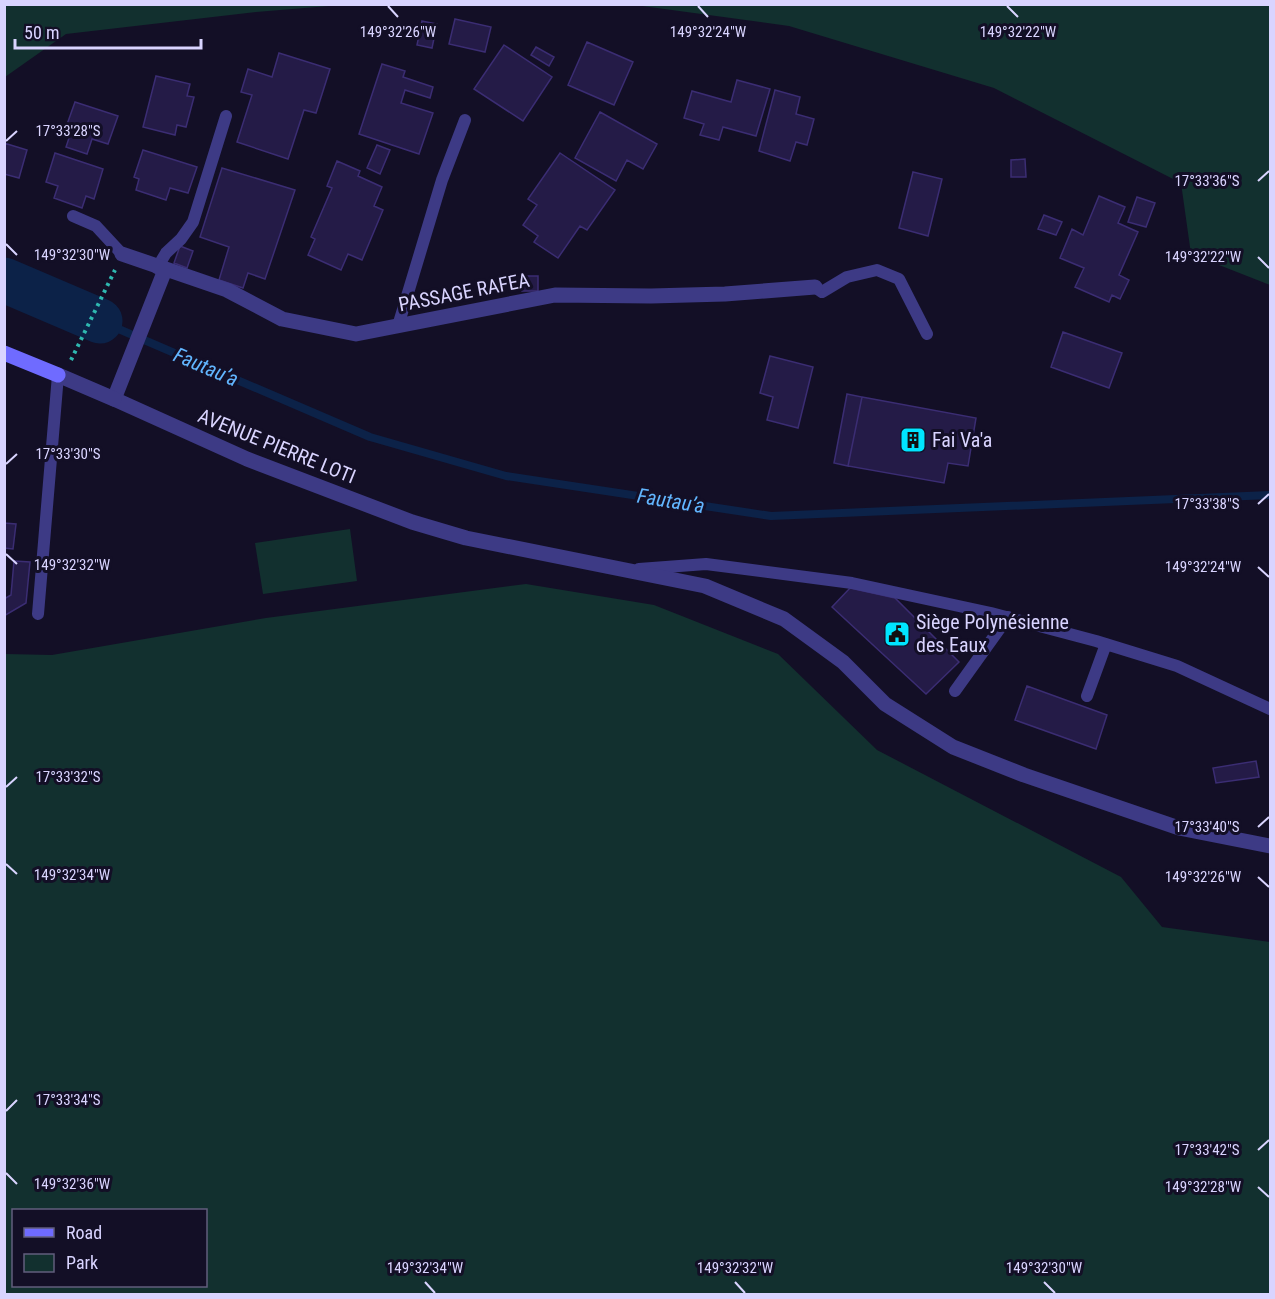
<svg xmlns="http://www.w3.org/2000/svg" width="1275" height="1299" font-family="'Roboto Condensed',sans-serif">
	<rect width="100%" height="100%" fill="#130f26"/>
	<path fill="#12302f" fill-rule="evenodd" d="M 5,4 L 341,4 L 341,5 L 256,12 L 66,34 L 5,77 Z
		M 635,5 L 1270,5 L 1270,285 L 1191,254 L 1181,183 L 994,88 L 789,26 Z
		M 350,529 L 357,581 L 263,594 L 255,543 Z
		M 526,584 L 654,605 L 778,654 L 877,750 L 1121,877 L 1162,927 L 1270,942 L 1270,1294 L 5,1294 L 5,654 L 52,655 L 266,618 ZM 14,1210 L 206,1210 L 206,1286 L 14,1286 Z"/>
	<g fill="none" stroke-linecap="round" stroke-linejoin="round">
		<path stroke="#0c2248" stroke-width="8" d="M 100,321 L 370,437 L 506,476 L 771,516 L 1270,495"/>
		<path stroke="#0c2248" stroke-width="45" d="M 4,280 L 100,321"/>
	</g>
	<path fill="#241b47" stroke="#3b2d73" stroke-width="1.5" d="M 455,19 L 491,27 L 485,52 L 449,44 Z
		M 422,21 L 437,24 L 432,48 L 417,45 Z
		M 587,42 L 633,62 L 614,105 L 568,85 Z
		M 504,45 L 552,77 L 523,121 L 474,89 Z
		M 536,47 L 554,57 L 549,66 L 531,55 Z
		M 279,53 L 330,69 L 316,113 L 304,110 L 288,159 L 237,142 L 252,95 L 241,92 L 248,69 L 272,77 Z
		M 382,64 L 405,71 L 403,77 L 433,87 L 430,98 L 405,90 L 401,103 L 433,113 L 419,154 L 359,134 Z
		M 156,76 L 190,84 L 187,96 L 194,97 L 186,127 L 177,125 L 175,135 L 143,127 Z
		M 737,80 L 770,89 L 756,136 L 723,127 L 719,140 L 700,135 L 704,124 L 684,118 L 692,91 L 731,102 Z
		M 775,90 L 800,97 L 796,114 L 814,119 L 807,145 L 796,142 L 790,161 L 759,151 Z
		M 75,102 L 118,116 L 108,144 L 92,139 L 87,154 L 66,147 L 71,132 L 65,130 Z
		M 600,112 L 657,144 L 643,169 L 627,160 L 616,181 L 575,158 Z
		M 4,143 L 27,150 L 19,178 L 4,174 Z
		M 377,145 L 390,150 L 380,174 L 367,168 Z
		M 143,150 L 197,167 L 188,193 L 170,188 L 166,200 L 136,190 L 139,179 L 134,177 Z
		M 55,153 L 103,169 L 94,199 L 86,196 L 82,208 L 54,198 L 58,186 L 46,182 Z
		M 560,153 L 615,190 L 587,230 L 580,226 L 558,258 L 534,242 L 538,236 L 523,225 L 537,205 L 528,199 Z
		M 1025,159 L 1026,177 L 1011,177 L 1011,160 Z
		M 337,161 L 360,171 L 358,176 L 382,187 L 374,206 L 383,210 L 362,260 L 348,254 L 341,270 L 308,255 L 315,239 L 311,237 L 332,188 L 327,186 Z
		M 222,168 L 295,190 L 265,279 L 248,273 L 243,288 L 219,280 L 229,247 L 200,237 Z
		M 913,172 L 942,179 L 928,236 L 899,228 Z
		M 1099,196 L 1125,207 L 1118,223 L 1138,232 L 1119,275 L 1129,280 L 1120,299 L 1112,295 L 1109,302 L 1075,287 L 1084,268 L 1060,258 L 1072,229 L 1083,235 Z
		M 1137,197 L 1155,203 L 1146,227 L 1128,222 Z
		M 1044,215 L 1062,222 L 1056,235 L 1038,229 Z
		M 180,246 L 193,251 L 187,268 L 174,263 Z
		M 522,276 L 538,276 L 538,291 L 522,291 Z
		M 1063,332 L 1122,353 L 1109,388 L 1051,367 Z
		M 770,356 L 813,367 L 798,428 L 767,420 L 773,397 L 760,393 Z
		M 847,394 L 862,397 L 848,466 L 834,463 Z
		M 862,397 L 976,418 L 968,466 L 948,463 L 944,483 L 848,466 Z
		M 4,523 L 16,524 L 13,549 L 4,548 Z
		M 14,561 L 30,562 L 26,603 L 4,616 L 4,599 L 11,595 Z
		M 850,588 L 895,598 L 959,662 L 926,694 L 832,607 Z
		M 1027,686 L 1107,715 L 1096,749 L 1015,720 Z
		M 1256,761 L 1259,777 L 1216,783 L 1213,768 Z"/>
	<g fill="none" stroke-linecap="round" stroke-linejoin="round">
		<path stroke="#2fb8b0" stroke-width="4" stroke-dasharray="3 4.5" stroke-linecap="butt" d="M 71,360 L 115,270"/>
		<path stroke="#3d3a85" stroke-width="12" d="M 73,216 L 96,226 L 122,254
			M 157,268 L 166,253 L 181,239 L 193,222 L 226,116
			M 815,287 L 822,292 L 847,277 L 877,270 L 899,279 L 927,334
			M 398,326 L 442,180 L 465,120
			M 639,569 L 706,564 L 852,583 L 991,613 L 1096,641 L 1177,666 L 1270,709
			M 38,614 L 58,375
			M 955,691 L 1008,617
			M 1087,696 L 1106,644"/>
		<path stroke="#3d3a85" stroke-width="15" d="M 122,254 L 227,290 L 282,319 L 356,334 L 555,295 L 651,296 L 725,294 L 815,287
			M 165,270 L 114,399 L 247,459 L 412,522 L 466,538 L 705,586 L 784,619 L 843,662 L 885,704 L 953,747 L 1024,775 L 1179,828 L 1270,846"/>
		<path stroke="#3d3a85" stroke-width="15" d="M 58,375 L 114,399"/>
		<path stroke="#6f6bff" stroke-width="15" d="M 4,353 L 58,375"/>
	</g>
	<path fill="none" stroke="#d9d4ff" stroke-width="2" d="M 388,6 L 398,17M 698,6 L 708,17M 1007,6 L 1018,17M 6,141 L 17,131M 1258,181 L 1269,171M 6,244 L 17,255M 1258,257 L 1269,268M 6,464 L 17,454M 1258,504 L 1269,494M 6,554 L 17,564M 1258,567 L 1269,577M 6,787 L 17,777M 1258,827 L 1269,817M 6,864 L 17,874M 1258,877 L 1269,887M 6,1111 L 17,1100M 1258,1150 L 1269,1140M 6,1173 L 17,1184M 1258,1187 L 1269,1197M 425,1282 L 435,1293M 735,1282 L 745,1293M 1044,1282 L 1055,1293"/>
	<defs>
		<g id="building-square" transform="scale(1.35)"><rect x="-9" y="-9" width="18" height="18" rx="4" fill="#00e5ff" stroke="#130f26"/><path d="M-4-6H4V6H1V3H-1V6H-4ZM-2.5-4.3h1.7v1.8h-1.7ZM.8-4.3h1.7v1.8H.8ZM-2.5-1h1.7V.8h-1.7ZM.8-1h1.7V.8H.8Z" fill="#111"/></g>
		<g id="civic-square" transform="scale(1.35)"><rect x="-9" y="-9" width="18" height="18" rx="4" fill="#00e5ff" stroke="#130f26"/><path d="M-.6-6.5H3V-4.5H.6V-3L4-1V1h2V6H-6V1h2V-1L-.6-3ZM-1.2 2.5V6h2.4V2.5Z" fill="#111"/></g>
	</defs>
	<g fill-rule="evenodd">
		<use href="#building-square" x="913" y="440"/>
		<use href="#civic-square" x="897" y="634"/>
	</g>
	<g text-anchor="middle" stroke-width="6" stroke-linejoin="round" paint-order="stroke">
		<g font-size="20" fill="#d9d4ff" stroke="#130f26">
			<text transform="translate(464 292) rotate(-11)" y="7">PASSAGE RAFEA</text>
			<text transform="translate(277 446) rotate(22)" y="7">AVENUE PIERRE LOTI</text>
		</g>
		<g font-size="20" fill="#d9d4ff" stroke="#130f26" text-anchor="start">
			<text x="932" y="447">Fai Va'a</text>
			<text x="916" y="629">Siège Polynésienne<tspan x="916" dy="23">des Eaux</tspan></text>
		</g>
		<g font-size="21" font-style="italic" fill="#62b6ff" stroke="#130f26">
			<text transform="translate(206 367) rotate(23)" y="7">Fautau’a</text>
			<text transform="translate(671 501) rotate(9)" y="7">Fautau’a</text>
		</g>
	</g>
	<g font-size="15" text-anchor="middle" fill="#d9d4ff" stroke="#130f26" stroke-width="6" stroke-linejoin="round" paint-order="stroke">
		<text x="398" y="37">149°32'26"W</text>
		<text x="708" y="37">149°32'24"W</text>
		<text x="1018" y="37">149°32'22"W</text>
		<text x="68" y="136">17°33'28"S</text>
		<text x="1207" y="186">17°33'36"S</text>
		<text x="72" y="260">149°32'30"W</text>
		<text x="1203" y="262">149°32'22"W</text>
		<text x="68" y="459">17°33'30"S</text>
		<text x="1207" y="509">17°33'38"S</text>
		<text x="72" y="570">149°32'32"W</text>
		<text x="1203" y="572">149°32'24"W</text>
		<text x="68" y="782">17°33'32"S</text>
		<text x="1207" y="832">17°33'40"S</text>
		<text x="72" y="880">149°32'34"W</text>
		<text x="1203" y="882">149°32'26"W</text>
		<text x="68" y="1105">17°33'34"S</text>
		<text x="1207" y="1155">17°33'42"S</text>
		<text x="72" y="1189">149°32'36"W</text>
		<text x="1203" y="1192">149°32'28"W</text>
		<text x="425" y="1273">149°32'34"W</text>
		<text x="735" y="1273">149°32'32"W</text>
		<text x="1044" y="1273">149°32'30"W</text>
	</g>
	<rect width="1275" height="1299" fill="none" stroke="#d9d4ff" stroke-width="12"/>
	<rect x="12" y="1209" width="195" height="78" fill="#130f26" stroke="#625e7d" stroke-width="1.5"/>
	<rect x="24" y="1228" width="30" height="9" fill="#6f6bff" stroke="#625e7d" stroke-width="1.5"/>
	<text x="66" y="1239" font-size="18" fill="#d9d4ff">Road</text>
	<rect x="24" y="1254" width="30" height="18" fill="#12302f" stroke="#625e7d" stroke-width="1.5"/>
	<text x="66" y="1269" font-size="18" fill="#d9d4ff">Park</text>
	<path d="M15 39v9h186v-9" fill="none" stroke="#d9d4ff" stroke-width="3"/>
	<text x="24" y="39" font-size="18" fill="#d9d4ff" stroke="#130f26" stroke-width="4.5" paint-order="stroke">50 m</text>
</svg>
